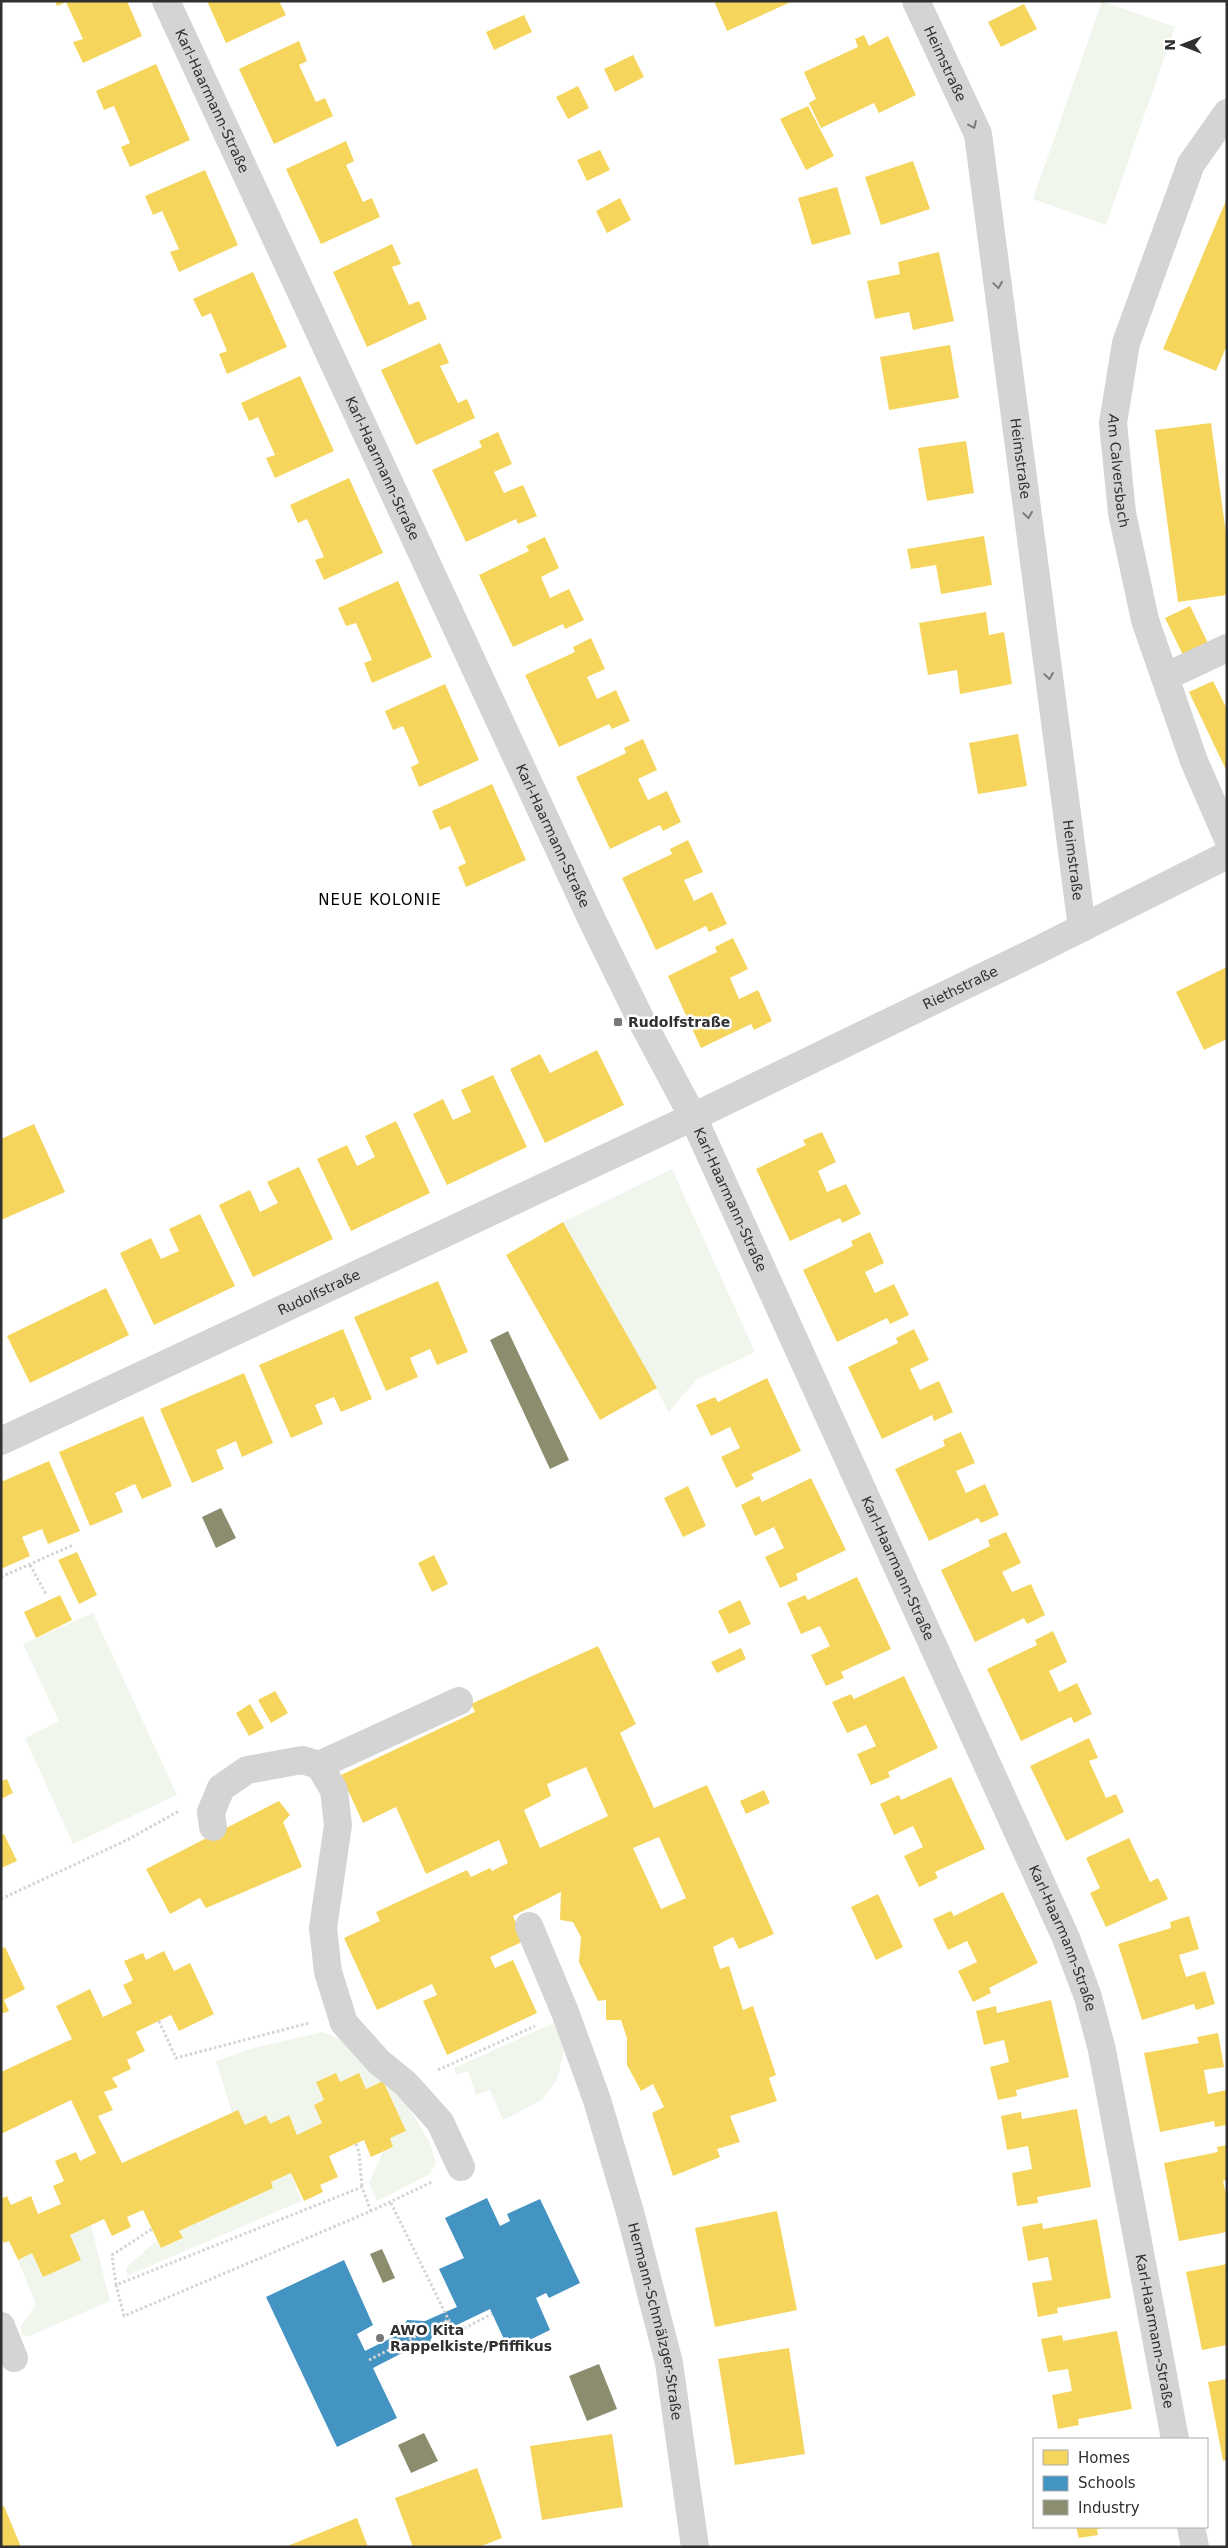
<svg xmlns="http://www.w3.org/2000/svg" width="1228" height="2548" font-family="'DejaVu Sans',sans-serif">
	<rect width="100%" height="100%" fill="#fff"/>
	<path fill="#f1f6ed" d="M 1102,1 L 1175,27 L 1106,225 L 1033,199 Z
		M 672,1169 L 755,1352 L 696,1380 L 669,1412 L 563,1222 Z
		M 93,1613 L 177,1795 L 73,1844 L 25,1738 L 59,1721 L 23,1644 Z
		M 560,2020 L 565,2047 L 557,2080 L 542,2100 L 503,2120 L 490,2090 L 476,2095 L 468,2071 L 456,2075 L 454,2068 Z
		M 322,2032 L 351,2044 L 401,2095 L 430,2143 L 436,2163 L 430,2174 L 377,2201 L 369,2183 L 383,2152 L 393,2147 L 390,2138 L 383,2081 L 366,2089 L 359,2073 L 340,2082 L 336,2073 L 316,2082 L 324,2100 L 322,2123 L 297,2135 L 289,2116 L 270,2124 L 245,2125 L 232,2113 L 216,2061 L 250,2049 Z
		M 291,2173 L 301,2201 L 127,2276 L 126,2268 L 157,2240 L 161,2248 L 183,2239 L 179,2231 L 273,2188 L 271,2182 Z
		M 91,2225 L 110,2301 L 27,2337 L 21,2334 L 21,2326 L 36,2305 L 18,2260 L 32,2253 L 43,2277 L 81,2260 L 70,2235 Z"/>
	<path fill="#f6d55c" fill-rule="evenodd" d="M 55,1 L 127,1 L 142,36 L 83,63 L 73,42 L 83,39 L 66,2 L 57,6 Z
		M 207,1 L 279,1 L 286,15 L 226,43 Z
		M 714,1 L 793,1 L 727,31 Z
		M 1024,4 L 1037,29 L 1001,47 L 988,22 Z
		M 524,15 L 532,32 L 494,50 L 486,32 Z
		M 864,35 L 869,46 L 888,36 L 916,95 L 879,113 L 874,103 L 821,128 L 809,103 L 816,99 L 804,72 L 858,47 L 855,39 Z
		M 299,41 L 307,61 L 299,65 L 316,102 L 325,98 L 333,116 L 274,144 L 239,69 Z
		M 633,55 L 644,77 L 615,92 L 604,69 Z
		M 156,64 L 190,140 L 130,167 L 121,147 L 130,143 L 114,106 L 104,110 L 96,91 Z
		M 578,86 L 589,108 L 568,119 L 556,97 Z
		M 808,106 L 834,156 L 806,170 L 780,119 Z
		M 346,141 L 354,161 L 346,165 L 363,202 L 372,198 L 380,217 L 321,244 L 286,169 Z
		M 600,150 L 610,170 L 587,181 L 577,160 Z
		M 913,161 L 930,209 L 881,225 L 865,177 Z
		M 205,170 L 238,245 L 179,272 L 170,252 L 179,249 L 162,211 L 153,215 L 145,196 Z
		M 837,187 L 851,234 L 812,245 L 798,198 Z
		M 620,198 L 631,220 L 607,233 L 596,211 Z
		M 1227,198 L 1227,345 L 1216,371 L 1163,349 Z
		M 392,244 L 401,264 L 392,267 L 409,305 L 419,301 L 427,319 L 367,347 L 333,272 Z
		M 939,252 L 954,321 L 913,330 L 909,312 L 875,319 L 867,281 L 900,274 L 898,262 Z
		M 253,272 L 287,347 L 227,374 L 219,354 L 227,351 L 211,313 L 202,317 L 193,299 Z
		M 440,343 L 449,363 L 440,366 L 458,403 L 467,399 L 475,418 L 416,445 L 381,370 Z
		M 950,345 L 959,398 L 889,410 L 880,357 Z
		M 300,376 L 334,451 L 275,478 L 266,458 L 275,455 L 258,417 L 249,421 L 241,403 Z
		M 1211,423 L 1227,541 L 1227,595 L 1178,602 L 1155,430 Z
		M 498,432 L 512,464 L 494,472 L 504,493 L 523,485 L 537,516 L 518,524 L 516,519 L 466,542 L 432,470 L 482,447 L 479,441 Z
		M 966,441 L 974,493 L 927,501 L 918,448 Z
		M 349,478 L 383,553 L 324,580 L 315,560 L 324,557 L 307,519 L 298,523 L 290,505 Z
		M 984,536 L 992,585 L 941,594 L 936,565 L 911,569 L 907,549 Z
		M 545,537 L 559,568 L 541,577 L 550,598 L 569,589 L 584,620 L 565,629 L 563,624 L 513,647 L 479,575 L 529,551 L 526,546 Z
		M 398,581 L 432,657 L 372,683 L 364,663 L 372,660 L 356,623 L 346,626 L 338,608 Z
		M 1190,606 L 1208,643 L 1183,655 L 1165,618 Z
		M 986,612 L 989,635 L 1004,632 L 1012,684 L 960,694 L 957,670 L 928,675 L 919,623 Z
		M 591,638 L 605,669 L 587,677 L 597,699 L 616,690 L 630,721 L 612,729 L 609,724 L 559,747 L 525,675 L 575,652 L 573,647 Z
		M 1213,681 L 1227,709 L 1227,772 L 1189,692 Z
		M 445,684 L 479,760 L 419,787 L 411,767 L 419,763 L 403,726 L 393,730 L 385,711 Z
		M 1018,734 L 1027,786 L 978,794 L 969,743 Z
		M 643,739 L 657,770 L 638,779 L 648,800 L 667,791 L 681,822 L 663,831 L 660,825 L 610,849 L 576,777 L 626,753 L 624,748 Z
		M 492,784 L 526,860 L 466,887 L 458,867 L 466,863 L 450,826 L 440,830 L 432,811 Z
		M 688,840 L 703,872 L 684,880 L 694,901 L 712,892 L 727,924 L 709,932 L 706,926 L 656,950 L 622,878 L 672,854 L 670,849 Z
		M 733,938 L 748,969 L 730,978 L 739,999 L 758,990 L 772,1021 L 754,1030 L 751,1024 L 701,1048 L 668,976 L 717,952 L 715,947 Z
		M 1227,967 L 1227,1039 L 1204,1050 L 1176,992 Z
		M 597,1050 L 624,1105 L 545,1143 L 510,1069 L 540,1054 L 550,1073 Z
		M 493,1075 L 527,1147 L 447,1185 L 413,1114 L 443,1099 L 453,1120 L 471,1112 L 461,1090 Z
		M 396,1121 L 430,1193 L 351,1231 L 317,1159 L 347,1145 L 357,1166 L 375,1157 L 365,1136 Z
		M 34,1124 L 65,1192 L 1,1220 L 1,1139 Z
		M 822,1132 L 836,1162 L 818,1171 L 827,1192 L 846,1184 L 861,1214 L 842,1223 L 840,1218 L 790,1241 L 756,1169 L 806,1145 L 803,1140 Z
		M 299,1167 L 333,1239 L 253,1277 L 219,1205 L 250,1190 L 260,1212 L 278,1203 L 267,1182 Z
		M 200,1214 L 235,1286 L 154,1325 L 120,1253 L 151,1238 L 161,1259 L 179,1251 L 169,1229 Z
		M 563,1222 L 657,1388 L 600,1420 L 506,1255 Z
		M 870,1232 L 884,1263 L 865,1272 L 875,1293 L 894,1284 L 909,1315 L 890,1324 L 887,1318 L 837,1342 L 803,1270 L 853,1246 L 851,1241 Z
		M 438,1281 L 468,1352 L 437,1365 L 430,1349 L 410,1358 L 418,1377 L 386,1391 L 354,1317 Z
		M 106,1288 L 129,1335 L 30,1383 L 7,1336 Z
		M 343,1329 L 372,1399 L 341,1412 L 334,1397 L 315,1405 L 323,1424 L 291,1438 L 259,1365 Z
		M 914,1329 L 929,1360 L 910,1369 L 920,1390 L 939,1381 L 953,1412 L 934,1421 L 932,1415 L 882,1439 L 848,1367 L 898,1343 L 896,1338 Z
		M 244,1373 L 273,1443 L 242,1457 L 236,1441 L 216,1450 L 224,1469 L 192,1483 L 160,1409 Z
		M 767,1378 L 801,1451 L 751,1474 L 754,1479 L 736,1488 L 721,1457 L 740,1448 L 730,1427 L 711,1436 L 696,1405 L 715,1397 L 718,1402 Z
		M 143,1416 L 172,1486 L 142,1499 L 135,1484 L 115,1493 L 123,1512 L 90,1526 L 59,1452 Z
		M 961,1432 L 975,1463 L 956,1471 L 966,1493 L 985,1484 L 999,1515 L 981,1523 L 978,1518 L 929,1541 L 895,1469 L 945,1446 L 943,1440 Z
		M 49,1461 L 80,1531 L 48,1544 L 42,1529 L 22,1537 L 30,1556 L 1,1569 L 1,1482 Z
		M 811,1478 L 846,1550 L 796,1574 L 798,1580 L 780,1588 L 765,1557 L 784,1548 L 774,1527 L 755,1536 L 741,1505 L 759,1496 L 762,1502 Z
		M 688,1486 L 706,1526 L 683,1537 L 664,1498 Z
		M 1006,1532 L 1021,1563 L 1002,1572 L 1012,1592 L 1031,1584 L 1045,1615 L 1027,1624 L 1024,1618 L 975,1642 L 941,1570 L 990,1546 L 988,1540 Z
		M 77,1552 L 97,1595 L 79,1604 L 58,1560 Z
		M 434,1555 L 448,1584 L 432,1592 L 418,1563 Z
		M 857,1577 L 891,1649 L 841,1672 L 844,1678 L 826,1686 L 811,1655 L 830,1646 L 820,1626 L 801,1634 L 787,1603 L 805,1595 L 808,1600 Z
		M 60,1595 L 72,1620 L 36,1638 L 24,1612 Z
		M 740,1600 L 751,1624 L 729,1634 L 718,1611 Z
		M 1053,1631 L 1067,1662 L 1049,1671 L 1059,1692 L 1077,1683 L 1092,1714 L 1074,1723 L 1071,1717 L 1021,1741 L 987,1669 L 1037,1645 L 1035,1640 Z
		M 598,1646 L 636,1724 L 620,1733 L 654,1808 L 707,1785 L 774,1934 L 739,1949 L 733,1937 L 713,1947 L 720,1969 L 729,1966 L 743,2010 L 753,2006 L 776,2075 L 769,2078 L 777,2101 L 730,2116 L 740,2142 L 717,2149 L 720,2157 L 673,2176 L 652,2113 L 664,2107 L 653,2084 L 641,2091 L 627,2065 L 627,2038 L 621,2020 L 606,2020 L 606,2000 L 598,2001 L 579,1962 L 581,1937 L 573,1922 L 560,1920 L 561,1892 L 513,1916 L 524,1941 L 490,1957 L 495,1968 L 513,1960 L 537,2013 L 447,2055 L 423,2001 L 437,1995 L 432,1984 L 377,2010 L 344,1938 L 380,1921 L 376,1912 L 467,1870 L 471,1877 L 490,1868 L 492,1871 L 508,1863 L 499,1840 L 426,1874 L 396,1807 L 363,1823 L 341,1775 L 475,1712 L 471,1704 ZM 586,1767 L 608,1816 L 540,1848 L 524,1810 L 551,1796 L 547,1784 ZM 659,1837 L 686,1898 L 661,1909 L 633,1848 Z
		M 741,1648 L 746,1659 L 717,1673 L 711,1662 Z
		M 904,1676 L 938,1748 L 888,1772 L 890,1777 L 871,1785 L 857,1754 L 876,1746 L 866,1725 L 847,1733 L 832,1702 L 851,1694 L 854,1699 Z
		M 275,1691 L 288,1713 L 271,1723 L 258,1700 Z
		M 250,1704 L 264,1728 L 249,1736 L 236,1713 Z
		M 1089,1738 L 1098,1758 L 1089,1761 L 1106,1798 L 1116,1794 L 1124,1812 L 1066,1841 L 1030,1766 Z
		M 951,1777 L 985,1849 L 935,1872 L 938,1878 L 919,1887 L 904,1856 L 923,1847 L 913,1826 L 894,1835 L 880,1804 L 899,1795 L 901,1800 Z
		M 7,1779 L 13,1793 L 1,1799 L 1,1781 Z
		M 764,1790 L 770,1803 L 746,1814 L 740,1801 Z
		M 279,1801 L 290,1815 L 283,1822 L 302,1867 L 206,1908 L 200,1898 L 170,1914 L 146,1869 Z
		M 4,1834 L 17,1861 L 1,1868 L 1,1835 Z
		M 1129,1838 L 1150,1882 L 1158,1878 L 1168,1899 L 1106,1927 L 1090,1893 L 1100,1888 L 1086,1858 Z
		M 1003,1892 L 1038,1963 L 989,1988 L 991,1993 L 973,2002 L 958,1971 L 977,1962 L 967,1941 L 948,1950 L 933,1919 L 951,1911 L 954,1916 Z
		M 878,1894 L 903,1947 L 876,1960 L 851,1907 Z
		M 1189,1916 L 1199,1949 L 1179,1955 L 1186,1977 L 1205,1971 L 1215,2004 L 1196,2010 L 1194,2004 L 1142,2020 L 1118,1944 L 1171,1928 L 1170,1922 Z
		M 5,1947 L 25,1989 L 4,2000 L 9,2011 L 1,2014 L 1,1949 Z
		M 164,1951 L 174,1971 L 190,1963 L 214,2014 L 179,2031 L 171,2015 L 136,2032 L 145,2051 L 127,2060 L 131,2069 L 112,2078 L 118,2087 L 104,2092 L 113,2110 L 98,2116 L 122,2163 L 238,2110 L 245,2125 L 266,2115 L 270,2124 L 289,2115 L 297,2135 L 322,2123 L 314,2105 L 324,2100 L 316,2082 L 336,2073 L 340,2082 L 359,2073 L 366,2089 L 383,2081 L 406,2131 L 390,2138 L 393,2147 L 371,2157 L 364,2140 L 329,2156 L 338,2177 L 320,2185 L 323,2192 L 304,2201 L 291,2173 L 271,2182 L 273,2188 L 179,2231 L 183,2238 L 161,2248 L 143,2210 L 127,2217 L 131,2227 L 112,2236 L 104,2219 L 70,2235 L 81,2260 L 43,2277 L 32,2253 L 18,2260 L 9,2241 L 4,2243 L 1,2238 L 1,2199 L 7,2196 L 11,2205 L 31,2196 L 38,2214 L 61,2204 L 53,2186 L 64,2181 L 55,2161 L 76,2152 L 80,2161 L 96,2153 L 71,2100 L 1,2134 L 1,2072 L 72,2039 L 56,2006 L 90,1989 L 103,2017 L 132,2003 L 123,1985 L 133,1980 L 124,1961 L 143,1953 L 146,1960 Z
		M 1051,2000 L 1069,2077 L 1016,2090 L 1017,2096 L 998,2100 L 990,2067 L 1009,2062 L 1004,2040 L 984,2045 L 976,2011 L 996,2006 L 997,2013 Z
		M 1218,2033 L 1224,2067 L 1204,2070 L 1208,2094 L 1227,2090 L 1227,2125 L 1215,2127 L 1214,2121 L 1160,2132 L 1144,2053 L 1199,2043 L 1197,2037 Z
		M 1077,2109 L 1091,2187 L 1037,2197 L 1038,2203 L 1017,2206 L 1012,2173 L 1032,2169 L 1028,2146 L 1007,2150 L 1001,2116 L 1021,2112 L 1022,2119 Z
		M 1227,2145 L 1227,2180 L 1223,2181 L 1227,2198 L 1227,2232 L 1179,2241 L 1164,2163 L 1218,2152 L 1217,2147 Z
		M 777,2211 L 797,2310 L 715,2327 L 695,2228 Z
		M 1097,2219 L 1111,2298 L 1057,2308 L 1058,2313 L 1038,2317 L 1032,2283 L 1052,2280 L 1048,2257 L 1028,2261 L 1022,2227 L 1042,2223 L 1043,2229 Z
		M 1227,2264 L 1227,2345 L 1202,2350 L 1186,2272 Z
		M 1117,2331 L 1132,2409 L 1078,2419 L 1079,2425 L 1058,2429 L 1052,2395 L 1072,2391 L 1068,2369 L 1048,2372 L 1041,2339 L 1062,2335 L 1063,2341 Z
		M 789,2348 L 805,2454 L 735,2465 L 718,2359 Z
		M 1227,2379 L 1227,2460 L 1223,2461 L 1208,2382 Z
		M 612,2434 L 623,2507 L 542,2520 L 530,2446 Z
		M 477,2468 L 502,2538 L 479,2547 L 413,2547 L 395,2498 Z
		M 4,2506 L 21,2547 L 1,2547 L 1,2507 Z
		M 357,2518 L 368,2547 L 285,2547 Z
		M 1076,2527 L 1104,2527 L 1104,2528 L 1097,2529 L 1098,2535 L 1079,2538 Z"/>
	<path fill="#4393c3" d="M 487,2198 L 500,2226 L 510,2221 L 507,2214 L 540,2199 L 580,2283 L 549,2298 L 546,2293 L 536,2298 L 550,2330 L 509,2350 L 490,2309 L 432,2337 L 425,2352 L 406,2351 L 373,2368 L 397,2418 L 337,2447 L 266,2297 L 344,2260 L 373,2325 L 357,2334 L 365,2351 L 399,2334 L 407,2320 L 425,2321 L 457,2307 L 439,2269 L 464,2258 L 445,2218 Z"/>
	<path fill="#8c8c6e" d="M 508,1331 L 569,1460 L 550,1469 L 490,1340 Z
		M 221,1508 L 236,1538 L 216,1548 L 202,1517 Z
		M 382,2249 L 395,2278 L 383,2283 L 370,2254 Z
		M 599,2364 L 617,2409 L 587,2421 L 569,2376 Z
		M 424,2433 L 438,2461 L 411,2473 L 398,2445 Z"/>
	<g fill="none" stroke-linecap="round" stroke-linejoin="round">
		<path stroke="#d4d4d4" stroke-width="3" stroke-dasharray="2.5 2.5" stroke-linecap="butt" d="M 30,1565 L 46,1594
			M 1,1577 L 73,1545
			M 1,1899 L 127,1840 L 179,1811
			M 159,2021 L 176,2058 L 309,2023
			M 438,2070 L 535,2026
			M 356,2144 L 359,2152 L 362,2187
			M 391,2203 L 455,2333 L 492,2314
			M 371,2211 L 362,2187 L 116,2285 L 124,2316 L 371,2211 L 432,2182
			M 116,2285 L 112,2255 L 152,2229
			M 369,2360 L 450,2319"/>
		<g stroke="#d4d4d4" stroke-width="28">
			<path id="s1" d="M 166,1 L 592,920 L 639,1016 L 693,1117 L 1066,1938 L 1088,1997 L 1102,2050 L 1175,2439"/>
			<path id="s2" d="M 916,1 L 978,134 L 1082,928"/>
			<path id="s3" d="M 1227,113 L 1191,164 L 1126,343 L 1113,423 L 1122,513 L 1145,620 L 1194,761 L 1227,837"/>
			<path d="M 1165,677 L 1227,648"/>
			<path id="s4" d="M 1,1441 L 693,1117 L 1034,952 L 1227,855"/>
			<path d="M 319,1765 L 459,1701"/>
			<path d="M 213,1827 L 211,1812 L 221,1788 L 247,1770 L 302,1760 L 319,1765 L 334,1790 L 338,1825 L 323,1928 L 328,1972 L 344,2023 L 379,2062 L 406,2084 L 440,2122 L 461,2167"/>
			<path id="s5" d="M 529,1926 L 565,2012 L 597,2100 L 630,2212 L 669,2363 L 695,2547"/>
			<path d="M 1,2326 L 14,2358"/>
			<path d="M 1191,2527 L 1195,2547"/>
		</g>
	</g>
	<defs><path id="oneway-chevron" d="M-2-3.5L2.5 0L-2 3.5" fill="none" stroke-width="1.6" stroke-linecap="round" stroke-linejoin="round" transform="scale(1.25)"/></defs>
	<g stroke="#7a7a7a">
		<use href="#oneway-chevron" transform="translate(973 125) rotate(65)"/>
		<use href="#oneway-chevron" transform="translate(998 285) rotate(82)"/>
		<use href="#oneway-chevron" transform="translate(1028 515) rotate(82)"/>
		<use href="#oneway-chevron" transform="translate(1049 676) rotate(82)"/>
	</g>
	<g fill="#787878" stroke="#fff" stroke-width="2">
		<rect x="613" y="1017" width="10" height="10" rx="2.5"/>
		<circle cx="380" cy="2338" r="5"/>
	</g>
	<g text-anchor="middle" stroke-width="5" stroke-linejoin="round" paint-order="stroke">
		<g font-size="14" fill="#303030" stroke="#fff">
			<text dy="5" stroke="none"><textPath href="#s2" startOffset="69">Heimstraße</textPath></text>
			<text dy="5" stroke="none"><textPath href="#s1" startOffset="110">Karl-Haarmann-Straße</textPath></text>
			<text dy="5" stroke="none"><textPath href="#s2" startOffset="474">Heimstraße</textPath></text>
			<text dy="5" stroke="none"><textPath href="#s1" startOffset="515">Karl-Haarmann-Straße</textPath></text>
			<text dy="5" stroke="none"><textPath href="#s3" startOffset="382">Am Calversbach</textPath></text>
			<text dy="5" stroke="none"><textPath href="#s1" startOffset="920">Karl-Haarmann-Straße</textPath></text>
			<text dy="5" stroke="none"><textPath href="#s2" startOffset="879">Heimstraße</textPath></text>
			<text dy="5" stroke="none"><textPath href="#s4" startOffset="1061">Riethstraße</textPath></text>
			<text dy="5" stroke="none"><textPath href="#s1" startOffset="1325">Karl-Haarmann-Straße</textPath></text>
			<text dy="5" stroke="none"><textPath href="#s4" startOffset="351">Rudolfstraße</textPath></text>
			<text dy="5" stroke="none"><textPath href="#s1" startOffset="1730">Karl-Haarmann-Straße</textPath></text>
			<text dy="5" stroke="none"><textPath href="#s1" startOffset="2135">Karl-Haarmann-Straße</textPath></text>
			<text dy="5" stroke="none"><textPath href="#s5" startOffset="416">Hermann-Schmälzger-Straße</textPath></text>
			<text dy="5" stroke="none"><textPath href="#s1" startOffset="2540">Karl-Haarmann-Straße</textPath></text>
		</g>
		<g font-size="14" font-weight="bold" fill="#303030" stroke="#fff" text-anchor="start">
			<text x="628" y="1027">Rudolfstraße</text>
			<text x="390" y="2335">AWO Kita<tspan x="390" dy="16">Rappelkiste/Pfiffikus</tspan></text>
		</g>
		<g font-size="15" letter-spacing="1" fill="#000" stroke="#fff">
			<text x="380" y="905">NEUE KOLONIE</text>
		</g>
	</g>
	<rect width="1228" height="2548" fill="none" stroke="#303030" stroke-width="5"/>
	<rect x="1033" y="2438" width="175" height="90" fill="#ffffff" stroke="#acacac"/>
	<rect x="1043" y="2450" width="25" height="15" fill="#f6d55c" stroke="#acacac"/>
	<text x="1078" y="2463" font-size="15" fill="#303030">Homes</text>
	<rect x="1043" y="2476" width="25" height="15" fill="#4393c3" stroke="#acacac"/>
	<text x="1078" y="2488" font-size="15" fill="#303030">Schools</text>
	<rect x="1043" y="2500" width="25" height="15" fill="#8c8c6e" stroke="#acacac"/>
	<text x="1078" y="2513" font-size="15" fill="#303030">Industry</text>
	<g transform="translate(1183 45) rotate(270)" stroke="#ffffff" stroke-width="4" paint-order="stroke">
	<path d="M0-4L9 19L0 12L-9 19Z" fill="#303030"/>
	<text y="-8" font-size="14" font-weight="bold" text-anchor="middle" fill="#303030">N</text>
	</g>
</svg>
